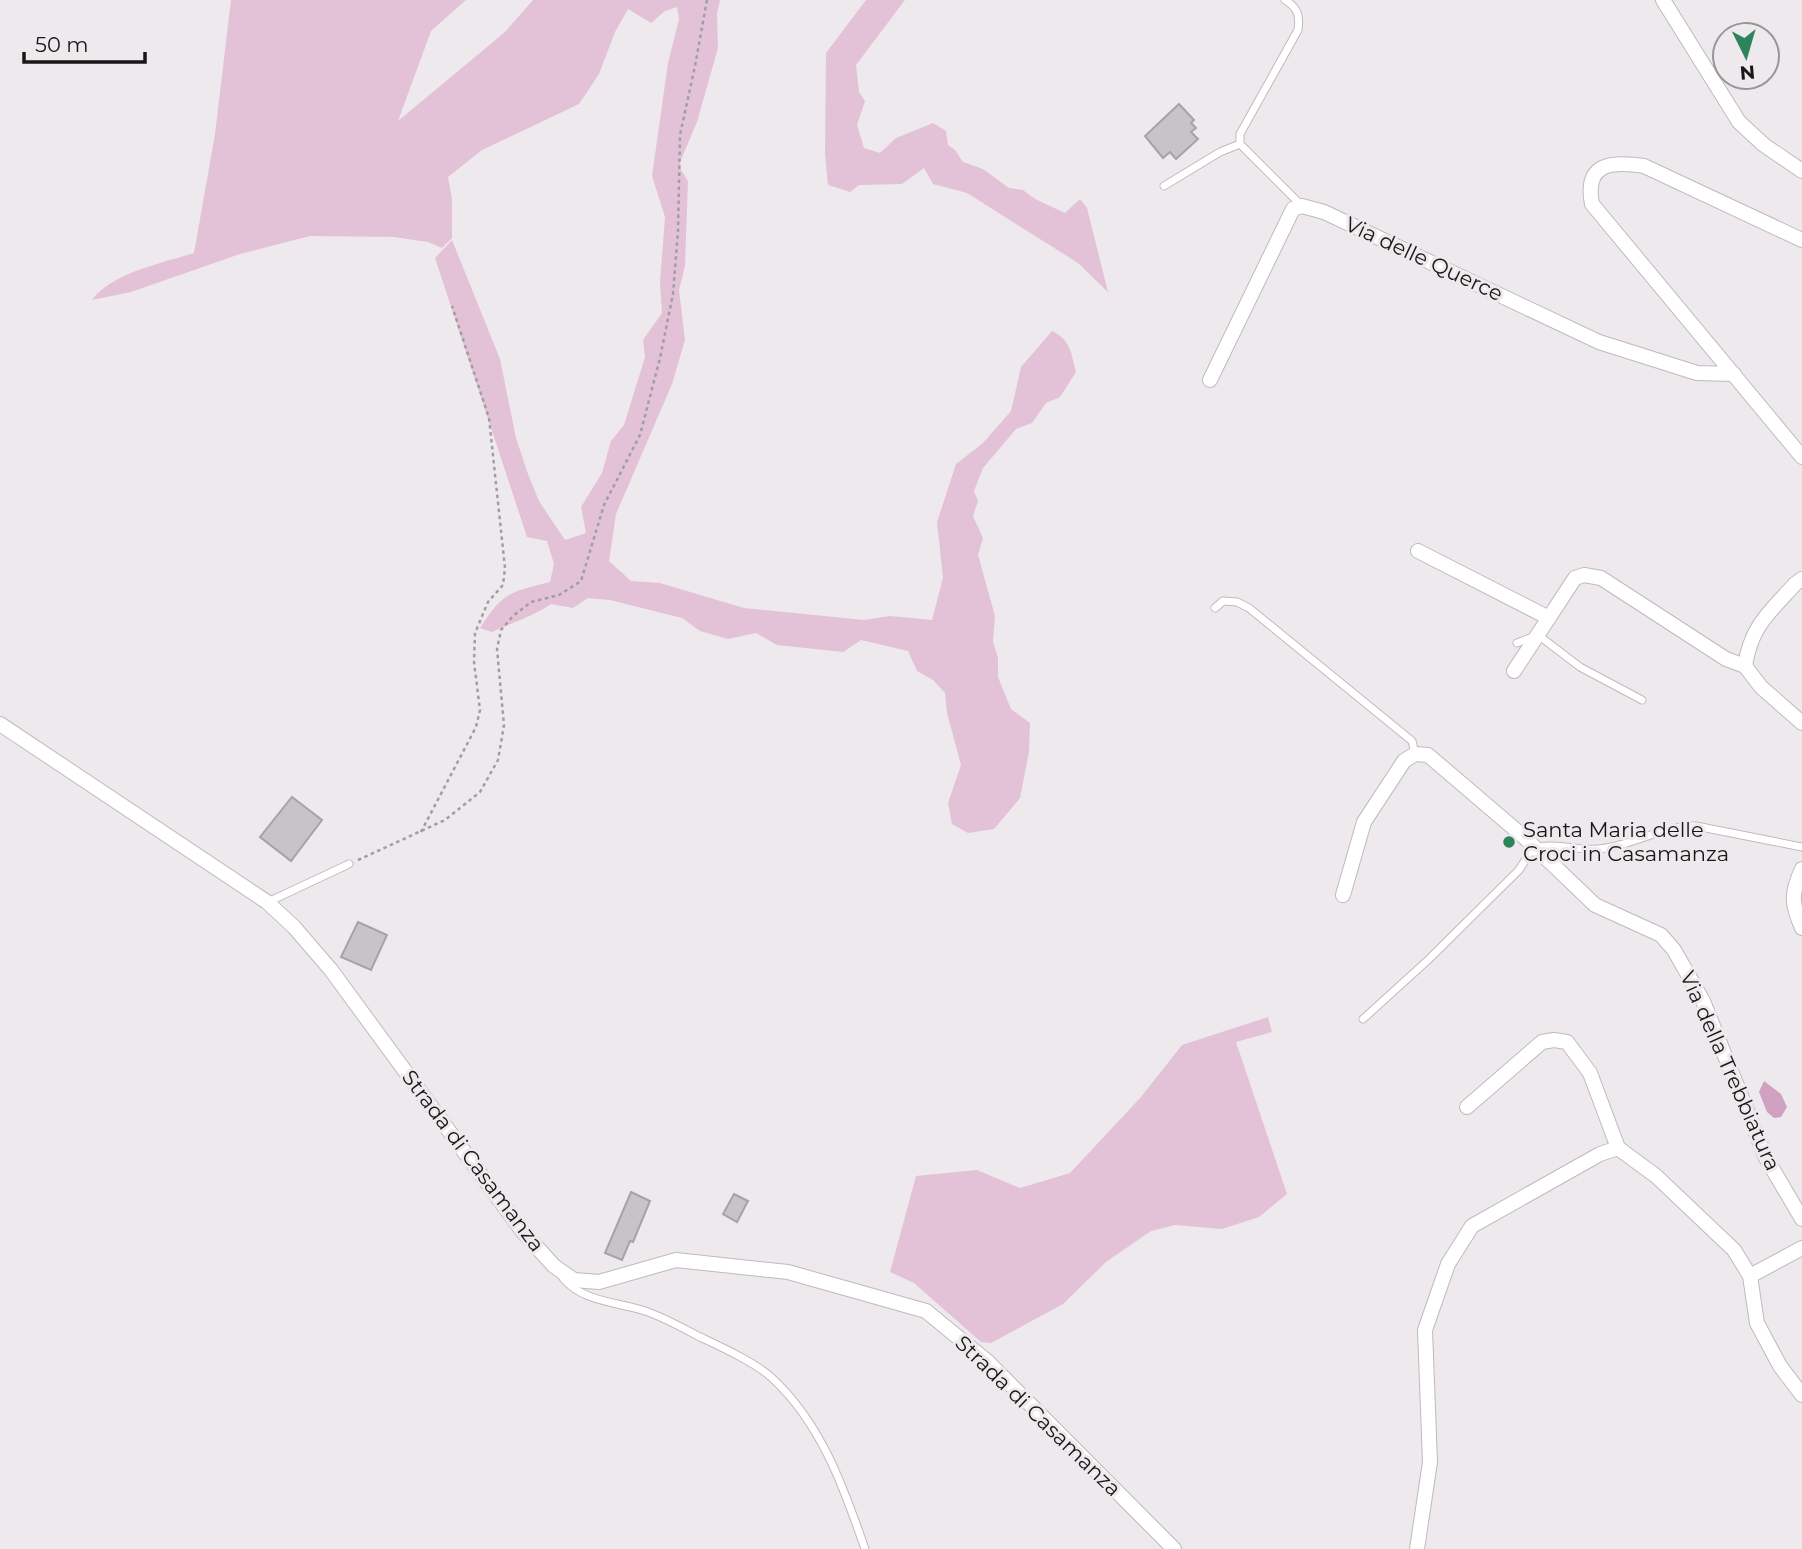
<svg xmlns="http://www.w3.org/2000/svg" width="1802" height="1549" font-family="Montserrat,sans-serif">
	<rect width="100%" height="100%" fill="#eee9ec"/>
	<path fill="#e3c2d8" d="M 231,0 L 466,0 L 431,31 L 398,121 L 505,32 L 533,0 L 720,0 L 717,13 L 718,48 L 697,122 L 680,162 L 681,170 L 688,181 L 685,266 L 679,290 L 685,340 L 672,384 L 616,514 L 609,561 L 631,581 L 660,583 L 744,608 L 864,620 L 890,616 L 932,620 L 943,578 L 937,522 L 956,464 L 983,443 L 1011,411 L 1021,367 L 1052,331 C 1071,340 1071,353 1076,372 L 1060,397 L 1046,403 L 1032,423 L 1016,429 L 983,468 L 974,491 L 978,501 L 973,516 L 983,538 L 978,555 L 995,616 L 993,642 L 998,658 L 998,677 L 1011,709 L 1030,723 L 1029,752 L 1020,798 L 994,829 L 968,833 L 952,824 L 948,803 L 961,765 L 947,713 L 945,693 L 933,680 L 917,671 L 908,651 L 861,640 L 843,652 L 777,645 L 756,633 L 728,639 L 700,631 L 682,618 L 610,600 L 588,598 L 573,608 L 551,604 C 532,617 513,622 492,632 L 480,628 C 503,592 510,592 550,582 L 554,564 L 547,541 L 527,537 L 435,258 L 452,240 L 500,359 L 516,438 L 528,474 L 539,501 L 565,540 L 586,533 L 581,507 L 602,473 L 611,441 L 624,425 L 645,357 L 643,340 L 662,313 L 660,282 L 665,217 L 652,176 L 668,63 L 679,19 L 677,7 L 665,11 L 651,23 L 628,9 L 615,32 L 599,74 L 579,104 L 482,150 L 448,177 L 452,199 L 452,238 L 442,248 L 428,242 L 394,237 L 310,236 L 240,254 L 131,292 L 92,300 C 111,273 163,263 194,253 L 215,134 Z
		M 866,0 L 905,0 L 856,65 L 859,92 L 865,101 L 857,125 L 864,148 L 880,153 L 896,138 L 933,123 L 946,131 L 948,145 L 955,150 L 963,162 L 983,169 L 1009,188 L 1023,190 L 1035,199 L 1065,213 L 1080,199 L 1087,208 L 1108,292 L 1078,263 L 967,193 L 933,184 L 924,168 L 902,184 L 859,185 L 850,192 L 828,185 L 825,153 L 826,53 Z
		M 1268,1017 L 1272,1032 L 1236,1042 L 1287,1194 L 1259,1217 L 1222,1229 L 1175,1225 L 1151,1231 L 1106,1262 L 1063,1304 L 991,1343 L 981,1342 L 914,1283 L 890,1272 L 916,1176 L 977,1170 L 1020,1188 L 1070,1173 L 1141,1097 L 1182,1045 Z"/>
	<path fill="#d0a1c0" d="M 1764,1081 L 1781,1094 L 1787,1107 L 1781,1117 L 1774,1118 L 1767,1112 L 1759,1092 Z"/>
	<path fill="#c8c3c6" stroke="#a7a2a5" stroke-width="2" d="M 1179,104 L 1194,120 L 1191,123 L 1196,128 L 1191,132 L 1198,139 L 1176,159 L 1170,152 L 1163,158 L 1145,136 Z
		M 292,797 L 322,820 L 291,861 L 260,837 Z
		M 358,922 L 387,935 L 371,970 L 341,957 Z
		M 631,1192 L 650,1201 L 633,1242 L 630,1241 L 622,1260 L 605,1253 Z
		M 734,1194 L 748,1201 L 737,1222 L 723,1214 Z"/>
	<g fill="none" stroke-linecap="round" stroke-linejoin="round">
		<g stroke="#bebabd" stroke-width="9">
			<path id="service" d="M 1240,144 L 1240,134 L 1298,30 C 1300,15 1298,8 1285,0
				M 1164,186 L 1220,152 L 1240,144 L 1301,205
				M 1215,608 L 1223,601 L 1237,602 L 1249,608 L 1412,741 L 1415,754
				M 1517,643 L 1538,635 L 1580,667 L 1642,700
				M 268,902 L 349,864
				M 1363,1019 L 1428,960 L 1519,870 L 1533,848 C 1556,842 1577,851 1599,849 C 1633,846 1662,825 1696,826 L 1802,847
				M 563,1278 C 582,1302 618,1302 645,1311 C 663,1317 681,1327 698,1336 C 719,1346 755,1362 772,1378 C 821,1423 844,1488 865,1549"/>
		</g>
		<g stroke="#bebabd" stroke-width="16">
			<path id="minor" d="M 1663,0 L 1739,122 L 1764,145 L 1802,171
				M 1802,240 L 1644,166 C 1611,161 1584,163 1592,204 L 1802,457
				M 1210,380 L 1293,209 L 1302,206 L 1324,212 L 1599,342 L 1697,373 L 1734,374
				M 1418,551 L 1549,618
				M 1802,579 L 1795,584 C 1769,613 1751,626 1745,666 L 1761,687 L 1802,723
				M 1514,671 L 1575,578 L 1584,575 L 1601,578 L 1726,659 L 1745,666
				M 0,724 L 267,902 L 294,927 L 331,970 L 523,1232 L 554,1266 L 574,1280 L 599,1282 L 676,1260 L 788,1272 L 926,1311 L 988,1362 L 1174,1549
				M 1802,869 C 1791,893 1791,903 1802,928
				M 1343,895 L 1364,822 L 1404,761 L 1415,754 L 1428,755 L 1524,837 L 1595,905 L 1661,935 L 1674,950 L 1703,1001 L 1766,1158 L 1802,1219
				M 1467,1107 L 1542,1042 L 1554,1040 L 1567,1042 L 1590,1073 L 1618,1148
				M 1750,1276 L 1802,1248
				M 1417,1549 L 1430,1462 L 1425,1330 L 1448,1264 L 1472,1226 L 1600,1154 L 1618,1148 L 1656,1176 L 1734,1250 L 1750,1276 L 1757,1323 L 1780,1366 L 1802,1395"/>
		</g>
		<path stroke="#a19da0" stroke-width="2.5" stroke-dasharray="3.5 3.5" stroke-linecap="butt" d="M 421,832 L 476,727 L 480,710 L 474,662 L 475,633 L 488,602 L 503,585 L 505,568 L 489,418 L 452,306
			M 358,860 L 445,820 L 480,792 L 498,760 L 504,725 L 497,649 L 501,630 L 513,616 L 531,602 L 559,595 L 581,581 L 604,505 L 640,435 L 660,358 L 673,294 L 678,231 L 680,135 L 695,66 L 707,0"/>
		<use href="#service" stroke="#fff" stroke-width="7"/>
		<use href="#minor" stroke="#fff" stroke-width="14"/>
	</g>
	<circle fill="#2b845a" stroke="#eee9ec" stroke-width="2.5" cx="1509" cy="842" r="7"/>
	<g text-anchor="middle" stroke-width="6" stroke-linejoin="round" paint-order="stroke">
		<g font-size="21" fill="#181617" stroke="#eee9ec">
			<text transform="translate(1424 259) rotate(25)" y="7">Via delle Querce</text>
			<text transform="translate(1730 1071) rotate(66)" y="7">Via della Trebbiatura</text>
			<text transform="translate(473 1161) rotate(53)" y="7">Strada di Casamanza</text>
			<text transform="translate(1038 1416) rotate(44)" y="7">Strada di Casamanza</text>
		</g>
		<g font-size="21" fill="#181617" stroke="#eee9ec" text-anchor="start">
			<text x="1523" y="837">Santa Maria delle<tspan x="1523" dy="24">Croci in Casamanza</tspan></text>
		</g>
	</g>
	<g transform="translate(1746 56) rotate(175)"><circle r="33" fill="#eee9ec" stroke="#989597" stroke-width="2"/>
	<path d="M0-5L12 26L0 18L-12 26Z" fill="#2b845a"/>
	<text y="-10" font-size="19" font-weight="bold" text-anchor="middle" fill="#181617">N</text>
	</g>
	<path d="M24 52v10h121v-10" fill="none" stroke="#181617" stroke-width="3.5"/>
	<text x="35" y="52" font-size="21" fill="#181617" stroke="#eee9ec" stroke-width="5" paint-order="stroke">50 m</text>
</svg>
